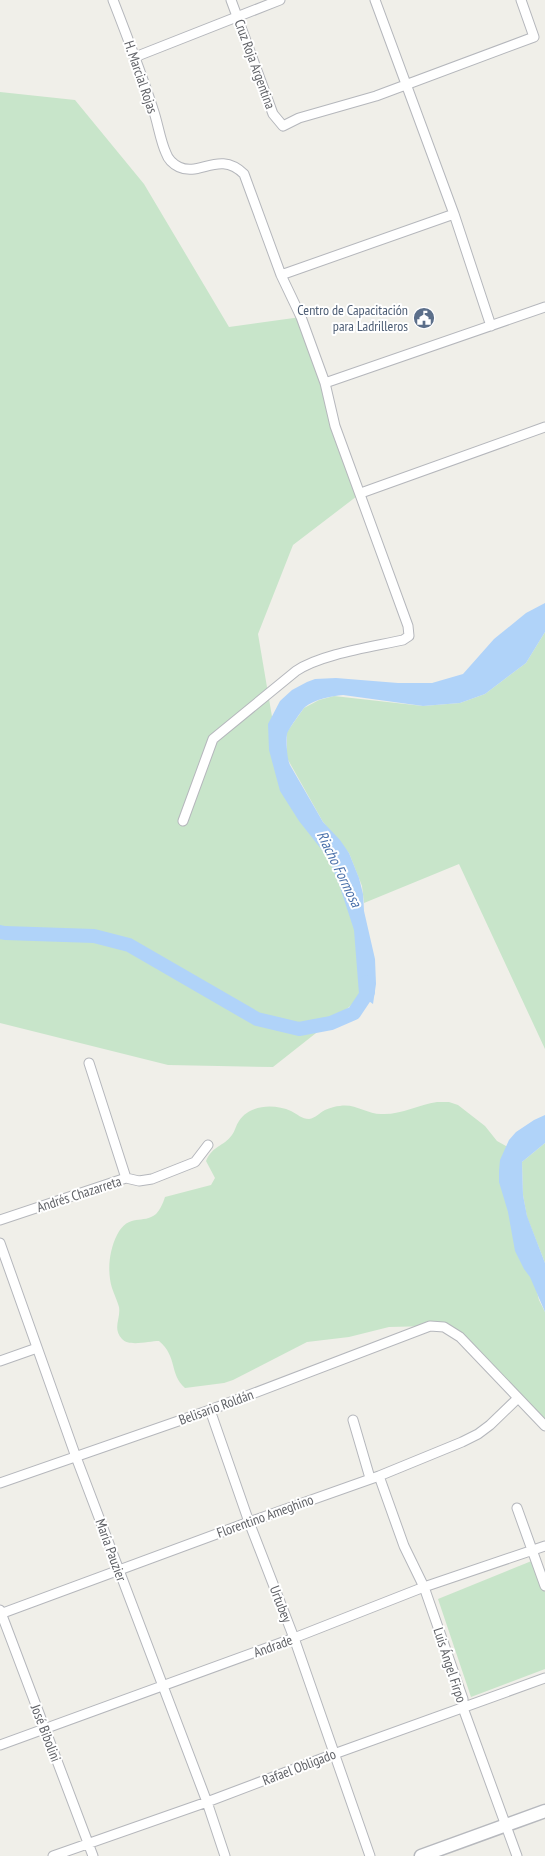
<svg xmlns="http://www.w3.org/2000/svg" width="545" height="1856" font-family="'PT Sans Narrow',sans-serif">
	<rect width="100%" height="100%" fill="#f0efe9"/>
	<path fill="#c8e5ca" d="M 0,92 L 75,100 L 144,184 L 229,327 L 301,317 L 361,493 L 293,545 L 258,634 L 279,758 L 344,873 L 368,992 L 273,1067 L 168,1065 L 0,1023 Z
		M 545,632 L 545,1049 L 459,864 L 364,903 L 362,886 L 349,853 L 323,822 L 287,758 L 287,732 L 304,708 L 319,700 L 334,696 L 423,706 L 460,703 L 485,694 L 526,663 Z
		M 437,1102 L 449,1102 L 458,1105 L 485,1126 L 497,1141 L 517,1152 L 509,1179 L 539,1300 L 545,1312 L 545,1426 L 460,1337 L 430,1326 L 389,1327 L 349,1337 L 307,1342 L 233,1380 L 224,1383 L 185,1388 C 169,1374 178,1357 159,1341 C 149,1341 129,1347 122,1339 C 112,1328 121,1319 119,1307 C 117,1300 114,1294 112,1288 C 107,1271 109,1251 117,1235 C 129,1212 143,1225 156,1214 C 160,1210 163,1203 165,1197 L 211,1185 L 215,1178 L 206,1161 C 213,1145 223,1147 232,1135 C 235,1131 236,1125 239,1121 C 250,1104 275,1104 291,1111 C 297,1114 302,1119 309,1119 C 316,1118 319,1113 325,1110 C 330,1108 336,1106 340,1106 C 354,1103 367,1114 381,1114 C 401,1115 418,1105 437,1102 Z
		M 545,1143 L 545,1263 L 527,1217 L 523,1195 L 522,1162 Z
		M 534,1560 L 545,1592 L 545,1669 L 471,1697 L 438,1599 Z"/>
	<path fill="#b0d3f9" d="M 545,603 L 545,632 L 526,663 L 485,694 L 460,703 L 423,706 L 343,695 C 331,696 315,699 305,707 C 302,710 288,730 287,734 C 286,742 287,758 290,765 L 323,822 L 340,840 L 349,853 L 359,878 L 363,894 L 364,911 L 375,959 L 376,984 L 373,1004 L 359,994 L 354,930 L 340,887 L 329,859 L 299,821 L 280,791 L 269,750 L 268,724 L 280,701 L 292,690 L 307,682 L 315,679 L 336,678 L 398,683 L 432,683 L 463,674 L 494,639 L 526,613 Z
		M 545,1115 L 545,1143 L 522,1162 L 523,1195 L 527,1216 L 545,1263 L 545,1312 L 530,1277 L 524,1269 L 515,1251 L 508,1212 L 499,1182 L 499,1171 L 500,1160 L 509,1140 L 516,1132 L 534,1120 Z"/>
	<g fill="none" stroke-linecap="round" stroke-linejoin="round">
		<path stroke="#b0d3f9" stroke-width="14" d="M 0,932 L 5,933 L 94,936 L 129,945 L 257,1019 L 299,1029 L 331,1023 L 354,1013 L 368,992 L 367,982"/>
		<g stroke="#b5b7bc" stroke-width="11">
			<path id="street" d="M 113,0 C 127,36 141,72 153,109 C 158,123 160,140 166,153 C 168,159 173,164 179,167 C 200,177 219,150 244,174 L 281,275 L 301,317 L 325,383 L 335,426 L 408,626 L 409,636 L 403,640 C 372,647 321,654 296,671 L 213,739 L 183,821
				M 231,0 L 273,114 L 283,126 L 299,118 L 376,96 L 534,37 L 521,0
				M 375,0 L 454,214 L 491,326
				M 135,57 L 280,0
				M 281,275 L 454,214
				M 325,383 L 545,307
				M 361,493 L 545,427
				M 89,1063 L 126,1178
				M 0,1220 L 126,1178 L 139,1181 L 152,1179 L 195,1162 L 208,1145
				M 0,1243 L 76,1457 L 207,1802 L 225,1856
				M 0,1361 L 37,1348
				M 210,1410 L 249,1522 L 294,1638 L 370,1856
				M 353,1420 L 370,1478
				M 379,1476 L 404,1546 L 424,1587 L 463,1699 L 463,1708 L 517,1856
				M 0,1483 L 210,1410 L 430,1326 L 444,1327 L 460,1337 L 545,1426
				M 517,1508 L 545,1586
				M 0,1610 L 93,1856
				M 0,1614 L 249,1522 L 379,1476 L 462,1442 L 478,1434 L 490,1425 L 518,1398
				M 0,1745 L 294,1638 L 424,1587 L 545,1546
				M 53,1856 L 207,1802 L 334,1754 L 545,1678"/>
		</g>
		<g stroke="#b7b9be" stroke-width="15">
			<path id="secondary" d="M 421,1856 L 545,1811"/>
		</g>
		<use href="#street" stroke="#fff" stroke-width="9"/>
		<use href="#secondary" stroke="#fff" stroke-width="12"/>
	</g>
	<defs>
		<g id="civic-disc" transform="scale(1.125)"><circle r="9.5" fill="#5c6f8a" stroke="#fff"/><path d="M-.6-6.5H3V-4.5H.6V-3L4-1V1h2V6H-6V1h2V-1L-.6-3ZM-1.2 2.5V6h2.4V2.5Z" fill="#fff"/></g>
	</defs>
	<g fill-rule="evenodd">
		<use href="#civic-disc" x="424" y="318"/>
	</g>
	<g text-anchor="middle" stroke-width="4" stroke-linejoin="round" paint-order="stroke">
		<g font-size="14" fill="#606267" stroke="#fff">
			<text transform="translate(255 64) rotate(70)" y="5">Cruz Roja Argentina</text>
			<text transform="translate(141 77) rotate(71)" y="5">H. Marcial Rojas</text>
			<text transform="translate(79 1194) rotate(-18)" y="5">Andrés Chazarreta</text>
			<text transform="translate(216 1407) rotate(-20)" y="5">Belisario Roldán</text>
			<text transform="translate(265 1516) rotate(-20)" y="5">Florentino Ameghino</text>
			<text transform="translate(111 1550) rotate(70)" y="5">María Pauzier</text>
			<text transform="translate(281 1604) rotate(69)" y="5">Urtubey</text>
			<text transform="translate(273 1646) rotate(-20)" y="5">Andrade</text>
			<text transform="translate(450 1665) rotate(72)" y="5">Luis Ángel Firpo</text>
			<text transform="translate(46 1733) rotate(69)" y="5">José Bibolini</text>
			<text transform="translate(299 1767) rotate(-21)" y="5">Rafael Obligado</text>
		</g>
		<g font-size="14" fill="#4e5e75" stroke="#fff" text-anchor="end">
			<text x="408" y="315">Centro de Capacitación<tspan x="408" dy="16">para Ladrilleros</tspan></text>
		</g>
		<g font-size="15" font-style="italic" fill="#4c72ab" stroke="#fff">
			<text transform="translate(339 869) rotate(64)" y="5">Riacho Formosa</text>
		</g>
	</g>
</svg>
